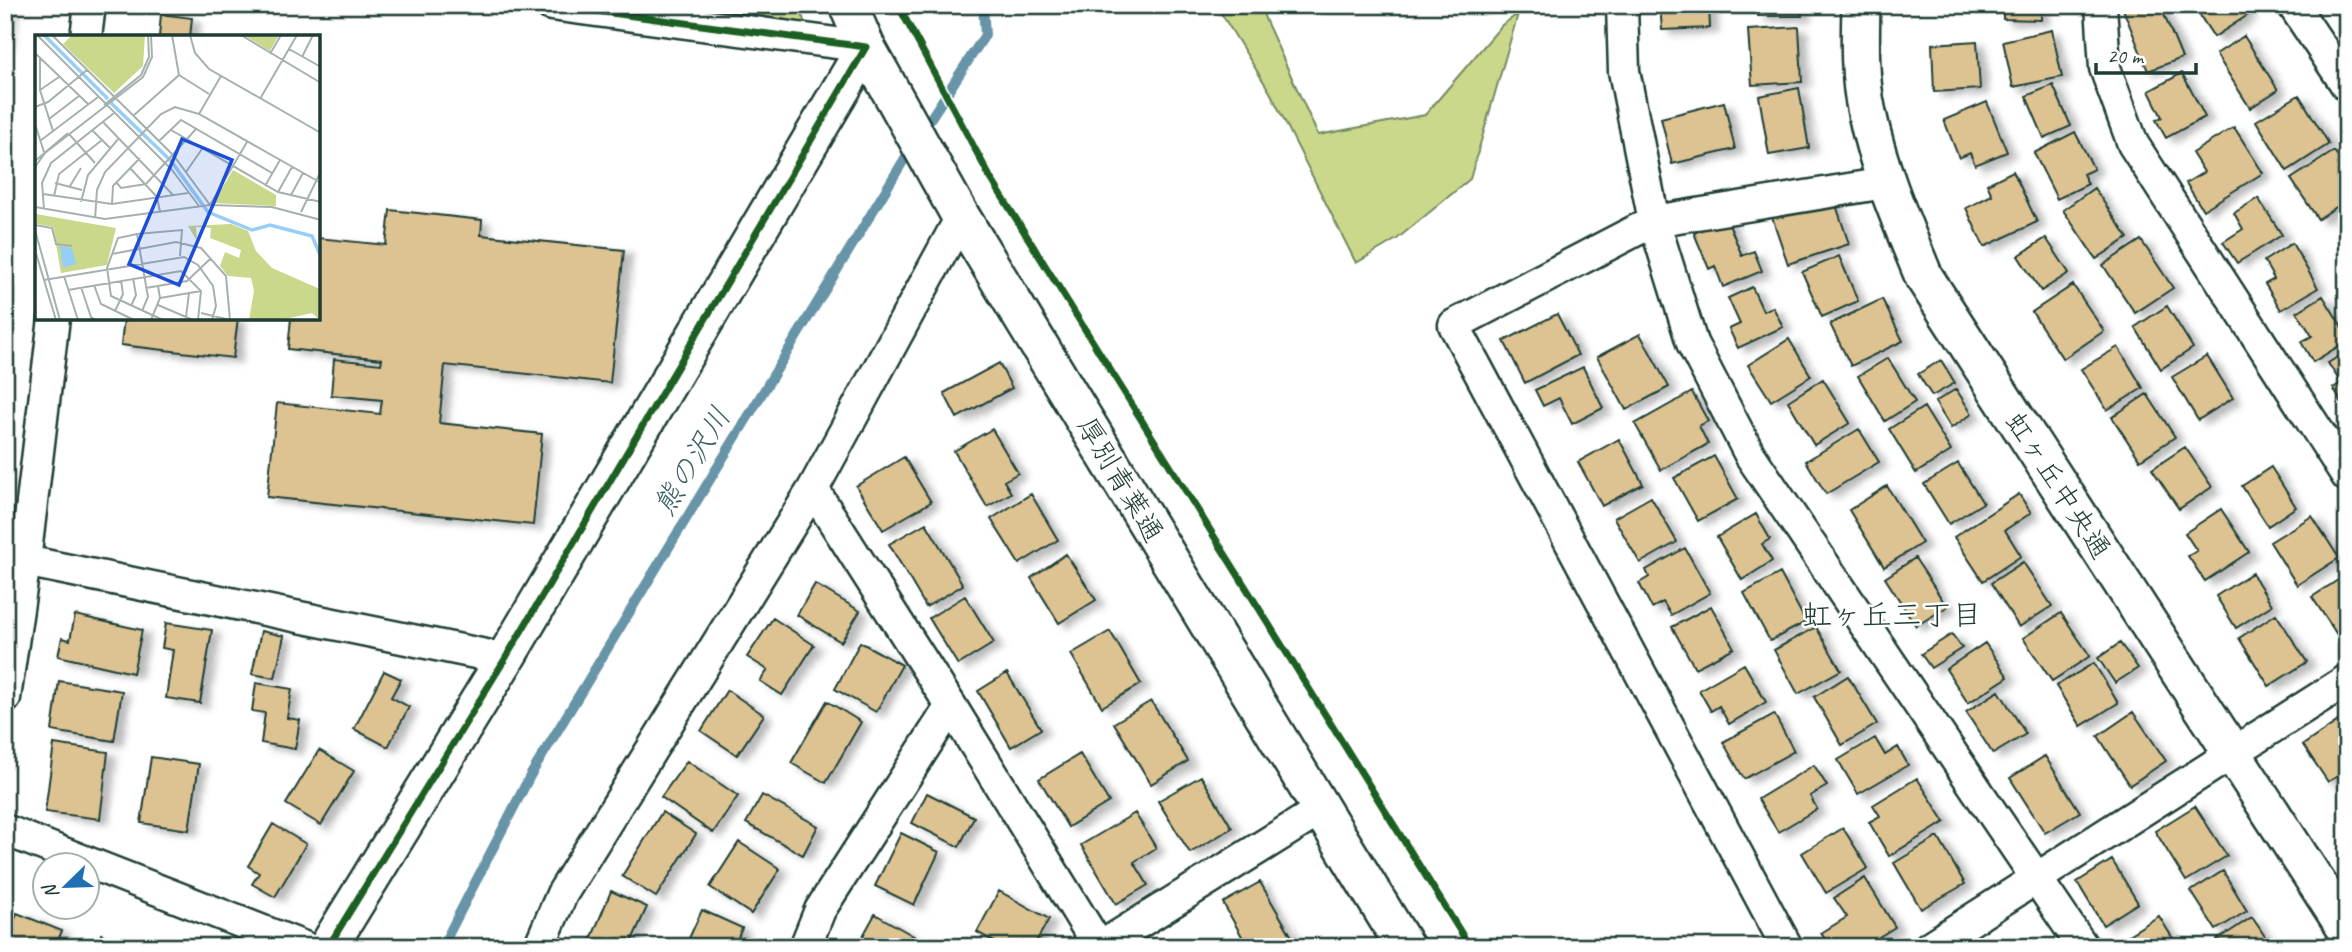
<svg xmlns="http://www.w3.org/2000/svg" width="2352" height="952" font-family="Caveat,'Klee One',sans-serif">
	<defs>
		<filter id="shadow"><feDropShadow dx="8" dy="4.5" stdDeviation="3.5" flood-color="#0004"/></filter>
	</defs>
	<rect width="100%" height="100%" fill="#fff"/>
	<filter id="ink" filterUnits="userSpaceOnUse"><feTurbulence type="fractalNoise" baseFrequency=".0143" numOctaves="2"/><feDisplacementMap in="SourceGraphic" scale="14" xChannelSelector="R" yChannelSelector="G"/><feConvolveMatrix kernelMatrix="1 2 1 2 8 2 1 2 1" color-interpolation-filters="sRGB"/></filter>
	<g filter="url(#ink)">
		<path fill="#cad88c" stroke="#748a60" stroke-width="2" d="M 693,5 L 798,5 L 805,23 Z
			M 1216,5 L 1261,5 L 1265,19 L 1318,135 L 1425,115 L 1502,25 L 1518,14 L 1470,179 L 1397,239 L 1356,263 L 1270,92 Z"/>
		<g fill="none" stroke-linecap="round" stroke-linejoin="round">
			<path stroke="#6794a8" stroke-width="10" d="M 923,130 L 985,35 L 983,5
				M 442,947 L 530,776 L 913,145"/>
		</g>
		<path fill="#ddc392" stroke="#1f3d34" stroke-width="2" filter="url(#shadow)" d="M 5,5 L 10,5 L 5,45 Z
			M 1660,5 L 1709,5 L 1710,28 L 1662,30 Z
			M 1758,5 L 1802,5 L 1802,16 L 1758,16 Z
			M 2003,5 L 2041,5 L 2041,20 L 2003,19 Z
			M 2133,5 L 2160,5 L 2182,58 L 2148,71 L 2123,9 Z
			M 2193,5 L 2241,5 L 2248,15 L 2214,37 Z
			M 161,14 L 192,18 L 190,37 L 159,37 Z
			M 1799,27 L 1802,82 L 1752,85 L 1748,30 Z
			M 2052,30 L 2062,77 L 2013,87 L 2003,41 Z
			M 2244,36 L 2278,90 L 2250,108 L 2216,54 Z
			M 1977,41 L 1980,89 L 1934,92 L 1932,44 Z
			M 2182,73 L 2205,117 L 2166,138 L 2156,120 L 2162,117 L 2149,91 Z
			M 2053,85 L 2071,126 L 2044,138 L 2026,96 Z
			M 1799,88 L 1809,148 L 1769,155 L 1759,96 Z
			M 2299,95 L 2329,144 L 2287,171 L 2256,121 Z
			M 1724,102 L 1735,149 L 1672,164 L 1661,118 Z
			M 1987,102 L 2007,152 L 1975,165 L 1970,153 L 1959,158 L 1944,120 Z
			M 2234,127 L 2263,173 L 2203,210 L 2186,183 L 2204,172 L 2192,153 Z
			M 2075,132 L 2094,169 L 2083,174 L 2088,184 L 2057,199 L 2034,153 Z
			M 2334,151 L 2347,169 L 2347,200 L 2318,219 L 2291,179 Z
			M 2013,171 L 2037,222 L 1984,247 L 1966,208 L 1992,195 L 1987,184 Z
			M 2094,188 L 2128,238 L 2096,259 L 2063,210 Z
			M 1832,193 L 1849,244 L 1788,264 L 1771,214 Z
			M 2258,198 L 2282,235 L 2237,263 L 2223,242 L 2243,229 L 2234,213 Z
			M 390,210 L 482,220 L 481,235 L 624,250 L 610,383 L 445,365 L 439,423 L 542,434 L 533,525 L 267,497 L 277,403 L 380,414 L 382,400 L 331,395 L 334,359 L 381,364 L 382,359 L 288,349 L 291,318 L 318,318 L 318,238 L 386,245 Z
			M 1727,219 L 1742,256 L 1754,251 L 1762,271 L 1723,287 L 1715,266 L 1709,269 L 1694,233 Z
			M 2046,238 L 2069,273 L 2041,291 L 2018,256 Z
			M 2141,240 L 2173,288 L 2135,313 L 2103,265 Z
			M 2292,243 L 2318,288 L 2281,310 L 2265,284 L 2274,279 L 2264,261 Z
			M 1839,256 L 1858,301 L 1822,317 L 1802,272 Z
			M 2073,285 L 2104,331 L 2063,359 L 2032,312 Z
			M 1752,287 L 1763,311 L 1773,307 L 1783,327 L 1738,348 L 1729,329 L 1740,324 L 1728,298 Z
			M 2323,296 L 2347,335 L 2347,341 L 2313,362 L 2301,342 L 2312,336 L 2297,312 Z
			M 1882,299 L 1903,341 L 1851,366 L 1830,324 Z
			M 2167,306 L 2193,348 L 2161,369 L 2135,327 Z
			M 1557,314 L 1578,355 L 1525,383 L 1504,341 Z
			M 124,318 L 238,318 L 233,358 L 121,345 Z
			M 1640,334 L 1669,387 L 1626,410 L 1597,357 Z
			M 1789,339 L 1811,376 L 1771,401 L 1748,365 Z
			M 2118,347 L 2143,388 L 2107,410 L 2081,369 Z
			M 2347,351 L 2347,407 L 2345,408 L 2333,388 L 2341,383 L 2328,363 Z
			M 2207,356 L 2233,398 L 2198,420 L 2172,377 Z
			M 1888,358 L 1915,402 L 1885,421 L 1858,376 Z
			M 1941,360 L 1955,383 L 1932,396 L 1918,374 Z
			M 999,363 L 1012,388 L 957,418 L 944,393 Z
			M 1583,367 L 1603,408 L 1572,424 L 1559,398 L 1543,406 L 1535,390 Z
			M 1823,379 L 1850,423 L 1814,445 L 1788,401 Z
			M 1956,389 L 1972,414 L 1951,428 L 1935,402 Z
			M 1692,392 L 1708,421 L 1699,426 L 1708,444 L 1661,470 L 1635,424 Z
			M 2147,394 L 2175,437 L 2140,460 L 2112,417 Z
			M 1924,407 L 1951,451 L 1916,473 L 1889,429 Z
			M 2347,420 L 2347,436 L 2339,425 Z
			M 992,429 L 1018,473 L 1004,481 L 1011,493 L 987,507 L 954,451 Z
			M 1859,429 L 1879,462 L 1826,494 L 1806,461 Z
			M 1619,439 L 1643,484 L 1602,506 L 1578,462 Z
			M 2185,447 L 2212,487 L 2179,509 L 2152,469 Z
			M 1714,456 L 1738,499 L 1698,521 L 1674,478 Z
			M 904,457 L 931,502 L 883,530 L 856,486 Z
			M 1958,463 L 1983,503 L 1949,524 L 1924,484 Z
			M 2271,467 L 2296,507 L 2268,526 L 2242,486 Z
			M 1887,486 L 1922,543 L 1884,567 L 1849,510 Z
			M 1031,494 L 1058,540 L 1019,564 L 991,519 Z
			M 2019,494 L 2031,513 L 2005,530 L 2021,556 L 1983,581 L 1954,537 Z
			M 1651,497 L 1677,542 L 1640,563 L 1614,518 Z
			M 2221,509 L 2249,552 L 2205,581 L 2188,556 L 2197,551 L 2185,533 Z
			M 1756,514 L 1770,539 L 1762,544 L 1772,561 L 1742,580 L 1717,537 Z
			M 2312,516 L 2339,558 L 2297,585 L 2270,542 Z
			M 926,523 L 963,585 L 926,607 L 889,544 Z
			M 1685,548 L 1710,593 L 1671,615 L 1663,602 L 1652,608 L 1639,583 L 1649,577 L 1646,570 Z
			M 1066,554 L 1096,600 L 1059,623 L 1031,578 Z
			M 1915,558 L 1947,607 L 1916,626 L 1885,578 Z
			M 2023,562 L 2052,606 L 2019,627 L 1991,583 Z
			M 1780,573 L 1806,622 L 1770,641 L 1744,593 Z
			M 2252,573 L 2272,605 L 2236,628 L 2216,596 Z
			M 2347,574 L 2347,643 L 2344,645 L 2312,597 Z
			M 815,584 L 860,611 L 841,642 L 797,615 Z
			M 965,596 L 994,643 L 958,665 L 929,618 Z
			M 1711,606 L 1734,648 L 1695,668 L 1672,627 Z
			M 2061,613 L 2090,656 L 2052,681 L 2023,638 Z
			M 2276,614 L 2307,662 L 2269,686 L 2239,638 Z
			M 75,615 L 142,630 L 133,673 L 58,656 L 62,638 L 70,640 Z
			M 773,618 L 814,645 L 782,695 L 760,681 L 768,670 L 747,657 Z
			M 166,623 L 212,630 L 200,703 L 166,698 L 173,650 L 162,648 Z
			M 1816,627 L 1841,670 L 1798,694 L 1774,650 Z
			M 261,631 L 284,636 L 275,678 L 252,674 Z
			M 1110,631 L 1141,684 L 1102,707 L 1071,654 Z
			M 1952,634 L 1962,648 L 1931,668 L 1921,654 Z
			M 860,642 L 902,665 L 876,712 L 835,689 Z
			M 1985,643 L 2008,677 L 1968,703 L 1946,669 Z
			M 2120,643 L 2138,668 L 2115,683 L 2098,658 Z
			M 2094,663 L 2118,703 L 2081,726 L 2056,686 Z
			M 1744,664 L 1766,702 L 1729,724 L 1719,706 L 1711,711 L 1699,690 Z
			M 384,671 L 401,679 L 391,697 L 409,707 L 388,747 L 354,729 Z
			M 1007,673 L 1041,729 L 1011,747 L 978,691 Z
			M 1848,676 L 1877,724 L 1842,745 L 1814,697 Z
			M 59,681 L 122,691 L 114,741 L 52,731 Z
			M 256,683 L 292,689 L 287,718 L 300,720 L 295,749 L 261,743 L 265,713 L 252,711 Z
			M 727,690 L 764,715 L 737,755 L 701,731 Z
			M 1999,691 L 2026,734 L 1993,754 L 1966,712 Z
			M 827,701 L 861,722 L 826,783 L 791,763 Z
			M 1151,701 L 1188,761 L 1151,784 L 1114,723 Z
			M 2133,712 L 2166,761 L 2130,785 L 2098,736 Z
			M 1774,714 L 1794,751 L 1744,779 L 1723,742 Z
			M 2344,717 L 2347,722 L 2347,770 L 2328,782 L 2303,745 Z
			M 1875,738 L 1885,755 L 1898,747 L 1908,765 L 1858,794 L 1838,760 Z
			M 54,744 L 108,752 L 100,819 L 45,812 Z
			M 319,750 L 354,771 L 321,825 L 286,804 Z
			M 1080,754 L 1109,802 L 1068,827 L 1039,779 Z
			M 2045,756 L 2080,812 L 2045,833 L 2010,778 Z
			M 151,757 L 199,764 L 189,830 L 141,823 Z
			M 687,761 L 738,796 L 713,833 L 661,797 Z
			M 1814,765 L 1827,786 L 1810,796 L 1817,809 L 1778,832 L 1758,799 Z
			M 1201,776 L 1232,828 L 1190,853 L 1158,801 Z
			M 1917,778 L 1945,822 L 1889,856 L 1869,822 L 1880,816 L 1873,805 Z
			M 927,793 L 974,817 L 959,847 L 912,823 Z
			M 762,795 L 818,826 L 803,855 L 746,823 Z
			M 2195,806 L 2227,856 L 2186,881 L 2155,831 Z
			M 662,812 L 696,834 L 656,897 L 622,876 Z
			M 1135,813 L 1156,848 L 1134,862 L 1148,885 L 1116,904 L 1081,845 Z
			M 273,824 L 306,844 L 275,897 L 252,884 L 259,873 L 248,866 Z
			M 1843,828 L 1868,868 L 1826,893 L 1802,853 Z
			M 901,833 L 939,852 L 914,905 L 875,886 Z
			M 1938,837 L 1965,884 L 1921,909 L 1894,863 Z
			M 739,842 L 780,869 L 751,914 L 710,887 Z
			M 2112,860 L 2138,903 L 2103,925 L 2077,882 Z
			M 2223,871 L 2247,911 L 2216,930 L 2191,891 Z
			M 1865,878 L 1895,927 L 1863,947 L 1830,947 L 1821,933 L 1847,917 L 1834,898 Z
			M 1260,882 L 1292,937 L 1275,947 L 1248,947 L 1223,903 Z
			M 611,891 L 647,907 L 629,947 L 595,947 L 589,944 Z
			M 999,891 L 1049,919 L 1033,947 L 1004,947 L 977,932 Z
			M 702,910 L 742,928 L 734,947 L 685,947 Z
			M 17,913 L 62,931 L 55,947 L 5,947 Z
			M 875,914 L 933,947 L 858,945 Z
			M 2159,916 L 2178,947 L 2127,947 L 2122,939 Z
			M 2252,917 L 2272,947 L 2221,947 L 2217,940 Z
			M 101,934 L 132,947 L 96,947 Z
			M 1171,938 L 1176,947 L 1156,947 Z"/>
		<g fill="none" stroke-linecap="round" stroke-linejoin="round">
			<g stroke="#1f3d34" stroke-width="35">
				<path id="minor" d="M 551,5 L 866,47
					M 1622,5 L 1624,71 L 1654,221 L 1692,343 L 1750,455 L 2083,947
					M 2101,5 L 2105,68 L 2133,144 L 2347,476
					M 2293,5 L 2347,86
					M 86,37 L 90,5
					M 813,489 L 951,706 L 1099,947
					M 25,561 L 505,659
					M 5,698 L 25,561 L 54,318
					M 5,830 L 304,947
					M 539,947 L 562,894 L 813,489 L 961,217
					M 805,947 L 820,910 L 951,706
					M 1100,947 L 1322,809
					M 1787,947 L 1454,325 L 1654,221 L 1885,183
					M 1929,947 L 2347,680"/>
			</g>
			<g stroke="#1f3d34" stroke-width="42">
				<path id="tertiary" d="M 848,5 L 866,47 L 961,217 L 1405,947
					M 1861,5 C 1860,41 1859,78 1867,113 C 1879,171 1902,223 1924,277 L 2347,930
					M 328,947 L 505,659 L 866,47"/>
			</g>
			<use href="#minor" stroke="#fff" stroke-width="30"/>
			<use href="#tertiary" stroke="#fff" stroke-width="37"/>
			<g stroke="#fff" stroke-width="11">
				<path id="cycleway" d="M 898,5 L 990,177 L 1470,947
					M 328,947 L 505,659 L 866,47 L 551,5"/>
			</g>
			<use href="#cycleway" stroke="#1b5e20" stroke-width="7"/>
		</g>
	</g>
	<g text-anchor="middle" stroke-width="5" stroke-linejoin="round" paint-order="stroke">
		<g font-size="28" fill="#1f3d34" stroke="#fff">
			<text transform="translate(1121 479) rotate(59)" y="10">厚別青葉通</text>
			<text transform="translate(2059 485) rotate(57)" y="10">虹ヶ丘中央通</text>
		</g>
		<g font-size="30" font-style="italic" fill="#3d6164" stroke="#fff">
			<text transform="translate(692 461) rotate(-59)" y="10">熊の沢川</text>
		</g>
		<g font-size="30" fill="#1f3d34" stroke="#fff">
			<text x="1892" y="625">虹ヶ丘三丁目</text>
		</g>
	</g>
	<g transform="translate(35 35)">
		<rect width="285" height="285" fill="#fff"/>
		<path d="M 37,0 L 110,0 L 108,31 L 79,58 L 28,9 ZM 209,0 L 244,0 L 235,16 ZM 198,135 L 241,160 L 241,171 L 178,168 ZM 1,179 L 81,193 L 72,230 L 26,238 L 18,192 L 2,189 ZM 196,189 L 213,196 L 221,216 L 237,233 L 285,254 L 285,285 L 277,278 L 246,285 L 214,285 L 219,256 L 216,243 L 193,241 L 185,231 L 190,217 L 204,223 L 206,215 L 175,203 L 176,193 L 161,192 L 162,206 L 153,191 Z" fill="#cad88c"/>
		<path d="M 25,211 L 37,213 L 41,229 L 28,233 Z" fill="#97cef6"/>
		<path fill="none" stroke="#97cef6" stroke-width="3.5" d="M 9,0 L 73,64M 76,68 L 136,126 L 173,177 L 217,195 L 235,190 L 277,201 L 286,222"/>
		<path fill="none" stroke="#a5b1ae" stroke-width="2" d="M 2,0 L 137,135 L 164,171M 17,0 L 139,121 L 175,170 L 212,107M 155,0 L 160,18 L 174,34 L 286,98M 206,0 L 286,48M 254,14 L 286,32M 0,18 L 53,69M 235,19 L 246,0M 267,22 L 278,0M 5,23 L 5,55 L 18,96M 144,40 L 174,59M 5,55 L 24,42M 225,64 L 262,0M 69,70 L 106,40 L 114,22 L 113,0M 0,72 L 13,67 L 52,35M 164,79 L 186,41M 98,81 L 144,40 L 137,0M 14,84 L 44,61M 68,87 L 138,160M 0,89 L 9,117M 57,95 L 75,113M 136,95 L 243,157 L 286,167M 34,99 L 60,128M 5,106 L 63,62M 124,106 L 146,85 L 237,138M 0,126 L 33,98M 0,132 L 10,118 L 108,42 L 117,22 L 116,0M 95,133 L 122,162 L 125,177M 151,137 L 167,114M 81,147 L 86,153 L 111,149 L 161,94M 20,148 L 47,155M 35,151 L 46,133M 230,151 L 245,125M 243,157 L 257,132M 8,159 L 77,169 L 153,158M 256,160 L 268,138M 19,161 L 24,139 L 67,105M 46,167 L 53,140 L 84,103M 77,169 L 78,151 L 105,123M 0,172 L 70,184 L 175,170 L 237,172 L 286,185M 9,174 L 7,148 L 16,128 L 79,78M 266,177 L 286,136M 60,184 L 62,155 L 70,137 L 126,79 L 140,72 L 164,79 L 286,148M 0,190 L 17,193 L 21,209 L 37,211M 0,195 L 25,285M 102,199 L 113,262 L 107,276M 0,215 L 21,285M 77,219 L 141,207 L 166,213 L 191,241 L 195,285M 29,241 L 43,285M 9,245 L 149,222 L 163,230 L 178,251 L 181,271 L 177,285M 59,250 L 66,269 L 99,285M 46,252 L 56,282 L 61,285M 111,253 L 152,246 L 175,224M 33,255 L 146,236 L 166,256 L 163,285M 125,263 L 166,256M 123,270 L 158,285M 96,271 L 101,260 L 98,243M 80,276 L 88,259 L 86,245M 166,278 L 195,285M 151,282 L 154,258M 116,285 L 125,263 L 123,251M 128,285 L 76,261 L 72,233 L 83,203 L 102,199 L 147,195 L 145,221"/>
		<path fill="#1d4ed8" fill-opacity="0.15" stroke="#1d4ed8" stroke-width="3.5" d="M 147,104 L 197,125 L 144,250 L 94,229 Z"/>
		<rect width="285" height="285" fill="none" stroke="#1f3d34" stroke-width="3.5"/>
	</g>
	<rect width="2352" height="952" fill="none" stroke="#fff" stroke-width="28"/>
	<rect x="14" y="14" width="2324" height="924" fill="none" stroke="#1f3d34" stroke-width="2.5" filter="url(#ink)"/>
	<g transform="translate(66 886) rotate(247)"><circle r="33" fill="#ffffff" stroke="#a5b1ae" stroke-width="2"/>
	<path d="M0-5L12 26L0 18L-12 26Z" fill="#1f6fb2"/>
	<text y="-10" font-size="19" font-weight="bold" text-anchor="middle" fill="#1f3d34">N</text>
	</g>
	<path d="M2096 63v10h100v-10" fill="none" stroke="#1f3d34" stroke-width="3.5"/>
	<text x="2107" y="63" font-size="21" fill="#1f3d34" stroke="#ffffff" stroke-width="5" paint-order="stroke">20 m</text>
</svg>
